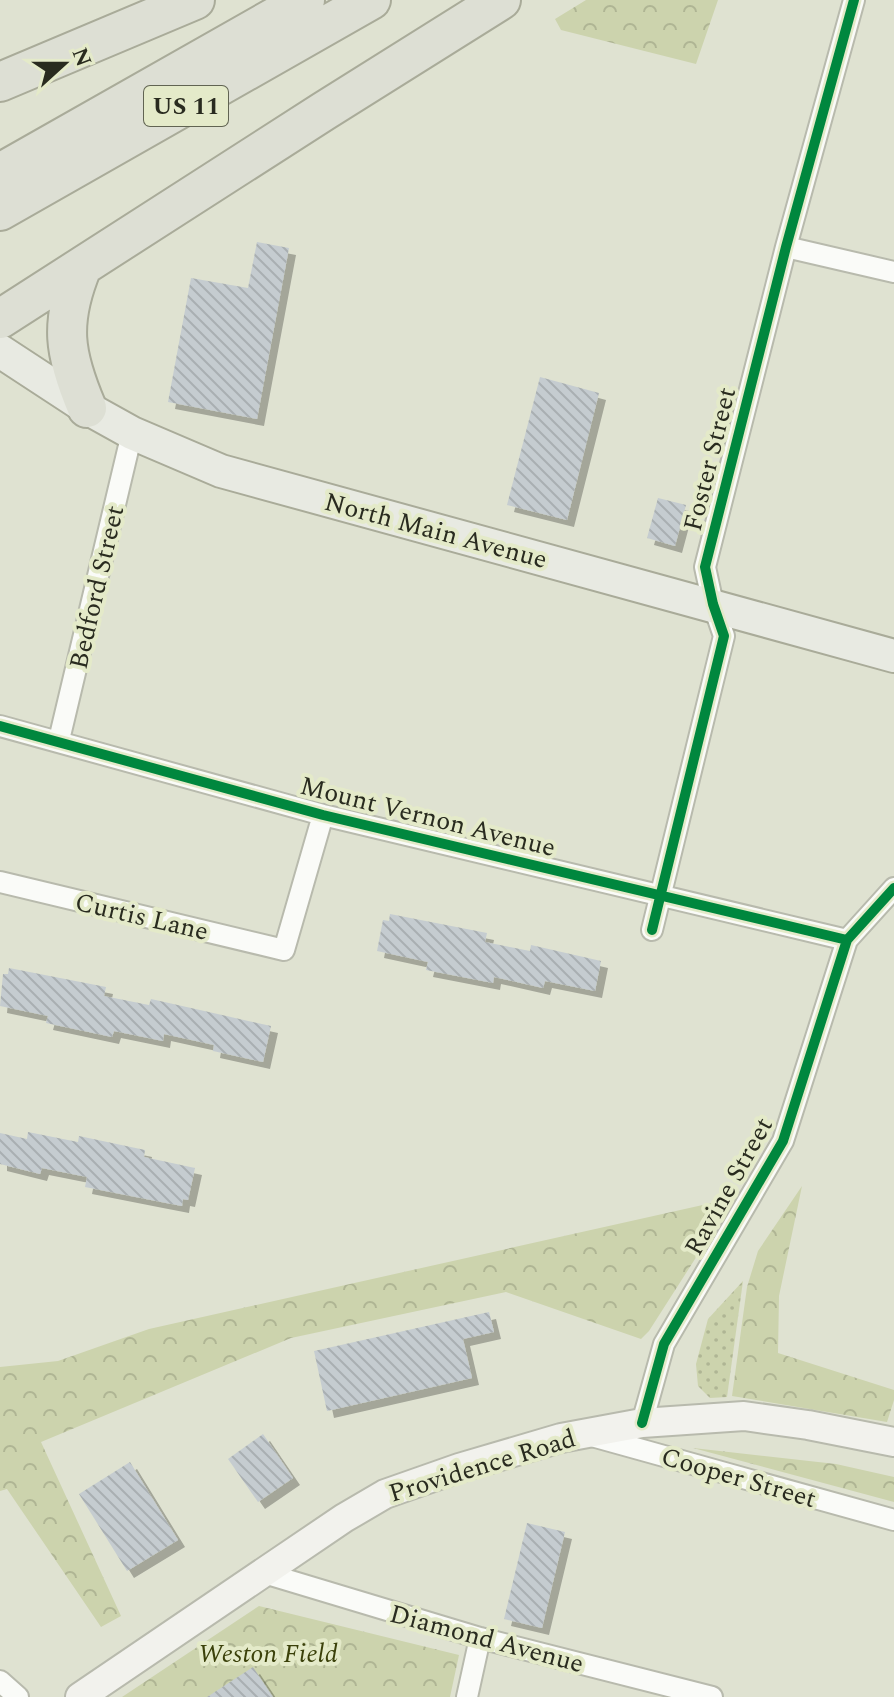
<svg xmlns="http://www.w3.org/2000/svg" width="894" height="1697" font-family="Spectral,serif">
	<defs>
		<pattern id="grass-dots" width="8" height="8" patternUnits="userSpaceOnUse" patternTransform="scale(2)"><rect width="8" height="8" fill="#ccd3ad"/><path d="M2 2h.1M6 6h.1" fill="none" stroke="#afb594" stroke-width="1.8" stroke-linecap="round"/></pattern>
		<pattern id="forest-crowns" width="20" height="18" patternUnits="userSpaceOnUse" patternTransform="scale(2)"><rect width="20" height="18" fill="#ccd3ad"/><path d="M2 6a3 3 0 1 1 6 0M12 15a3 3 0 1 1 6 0" fill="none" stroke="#afb594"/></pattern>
		<pattern id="building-back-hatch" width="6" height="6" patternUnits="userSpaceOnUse" patternTransform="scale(2)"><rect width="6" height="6" fill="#c5ccd0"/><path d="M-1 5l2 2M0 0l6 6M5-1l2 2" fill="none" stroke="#a9afb2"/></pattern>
		<filter id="shadow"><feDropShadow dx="7" dy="7" stdDeviation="0" flood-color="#0004"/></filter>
	</defs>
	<rect width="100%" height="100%" fill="#dfe2d1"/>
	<path fill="url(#grass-dots)" d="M 743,1281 L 727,1397 L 710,1398 L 698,1386 L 696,1364 L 708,1319 Z"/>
	<path fill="url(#forest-crowns)" d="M 586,0 L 718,0 L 696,64 L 561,30 L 555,19 Z
		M 802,1186 L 779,1296 L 778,1353 L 894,1390 L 894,1400 L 887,1422 L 732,1396 L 747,1287 L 758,1251 Z
		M 734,1198 L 649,1331 L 641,1339 L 506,1292 L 291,1338 L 41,1442 L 121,1616 L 101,1627 L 7,1489 L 0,1491 L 0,1367 L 58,1361 L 149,1329 Z
		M 693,1448 L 836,1464 L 894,1477 L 894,1502 Z
		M 259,1606 L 459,1655 L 450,1697 L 122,1697 Z"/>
	<path fill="url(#building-back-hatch)" filter="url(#shadow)" d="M 257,242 L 289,248 L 257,419 L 168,402 L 191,278 L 248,288 Z
		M 540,377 L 599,393 L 567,520 L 507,505 Z
		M 658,498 L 686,505 L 675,546 L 647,538 Z
		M 390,914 L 487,933 L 485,942 L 530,951 L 531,945 L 601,961 L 595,991 L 545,981 L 543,988 L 494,977 L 493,983 L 426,970 L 428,962 L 377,951 L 383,920 L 389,921 Z
		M 9,968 L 106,987 L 104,996 L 149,1005 L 151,999 L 271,1026 L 263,1062 L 213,1051 L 214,1045 L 164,1034 L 163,1041 L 114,1031 L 112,1037 L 46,1023 L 48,1016 L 0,1006 L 3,974 L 8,974 Z
		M 28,1132 L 78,1142 L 79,1136 L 145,1150 L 144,1157 L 195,1168 L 188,1200 L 183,1199 L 182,1206 L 156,1201 L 85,1187 L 87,1177 L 42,1168 L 40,1174 L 0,1164 L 0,1133 L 27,1139 Z
		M 489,1312 L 494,1332 L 463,1339 L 472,1378 L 327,1411 L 314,1351 Z
		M 263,1434 L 293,1478 L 258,1502 L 228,1459 Z
		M 130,1462 L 178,1540 L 127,1571 L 79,1494 Z
		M 527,1523 L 565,1532 L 542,1628 L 504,1619 Z
		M 253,1667 L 273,1697 L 207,1697 Z"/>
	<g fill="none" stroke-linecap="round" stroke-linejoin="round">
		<g stroke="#b8baad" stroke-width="24">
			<path id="street" d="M 786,247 L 894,272
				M 0,726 L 323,815 L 847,940
				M 59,740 L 132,433
				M 0,882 L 284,950 L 323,815
				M 652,930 L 724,636 L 713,604 L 705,567 L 786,247 L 854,0
				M 642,1423 L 664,1344 L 783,1141 L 847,940 L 894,888
				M 592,1436 L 894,1520
				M 264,1573 L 480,1638 L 712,1697
				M 0,1681 L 18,1697
				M 467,1697 L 480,1638"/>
		</g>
		<g stroke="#b8baad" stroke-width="32">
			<path id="secondary" d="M 80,1697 L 344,1518 L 385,1494 L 459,1468 L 561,1438 L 642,1423 L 744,1416 L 808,1425 L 894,1442"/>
		</g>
		<g stroke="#a9ab99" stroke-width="36">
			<path id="primary" d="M 0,351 L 87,408 L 132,433 L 221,471 L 894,656"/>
		</g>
		<g stroke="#a9ab99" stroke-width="42">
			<path id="highway" d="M 0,82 L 195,0
				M 0,173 L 305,0
				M 0,211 L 371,0
				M 82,267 C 59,323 64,354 87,408
				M 0,319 L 324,111 L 501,0"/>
		</g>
		<use href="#street" stroke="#fafbf8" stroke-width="20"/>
		<use href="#secondary" stroke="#f2f2ed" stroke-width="28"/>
		<use href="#primary" stroke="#e8eae2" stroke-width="32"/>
		<use href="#highway" stroke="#dddfd4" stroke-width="38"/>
		<g stroke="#e4eac9" stroke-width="15">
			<path id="cycleway" d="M 0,726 L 323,815 L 847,940
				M 652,930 L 724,636 L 713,604 L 705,567 L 786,247 L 854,0
				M 642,1423 L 664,1344 L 783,1141 L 847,940 L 894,888"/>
		</g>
		<use href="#cycleway" stroke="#00873e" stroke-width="10"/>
	</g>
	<g text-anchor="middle" stroke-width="8" stroke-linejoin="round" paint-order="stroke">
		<rect fill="#e4eac9" stroke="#616452" stroke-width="2" x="144" y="86" width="84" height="40" rx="6"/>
		<g font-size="24" font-weight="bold" fill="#292b1f">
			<text x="186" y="114">US 11</text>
		</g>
		<g font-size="26" fill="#292b1f" stroke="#e4eac9">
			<text transform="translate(709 459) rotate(-76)" y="9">Foster Street</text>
			<text transform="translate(436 530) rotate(15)" y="9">North Main Avenue</text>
			<text transform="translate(96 587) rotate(-77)" y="9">Bedford Street</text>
			<text transform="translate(428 816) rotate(14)" y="9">Mount Vernon Avenue</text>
			<text transform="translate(142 916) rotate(13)" y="9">Curtis Lane</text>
			<text transform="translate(728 1186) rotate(-61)" y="9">Ravine Street</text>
			<text transform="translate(482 1465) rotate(-17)" y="9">Providence Road</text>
			<text transform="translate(739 1477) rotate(16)" y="9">Cooper Street</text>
			<text transform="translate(487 1638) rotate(15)" y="9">Diamond Avenue</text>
		</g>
		<g font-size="26" font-style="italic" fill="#3b410a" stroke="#e4eac9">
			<text x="268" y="1662">Weston Field</text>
		</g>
	</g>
	<g transform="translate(64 64) rotate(69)" stroke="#e4eac9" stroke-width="6" paint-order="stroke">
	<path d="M0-6L14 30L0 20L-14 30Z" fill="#292b1f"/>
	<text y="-12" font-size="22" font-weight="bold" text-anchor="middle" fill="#292b1f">N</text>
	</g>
</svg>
